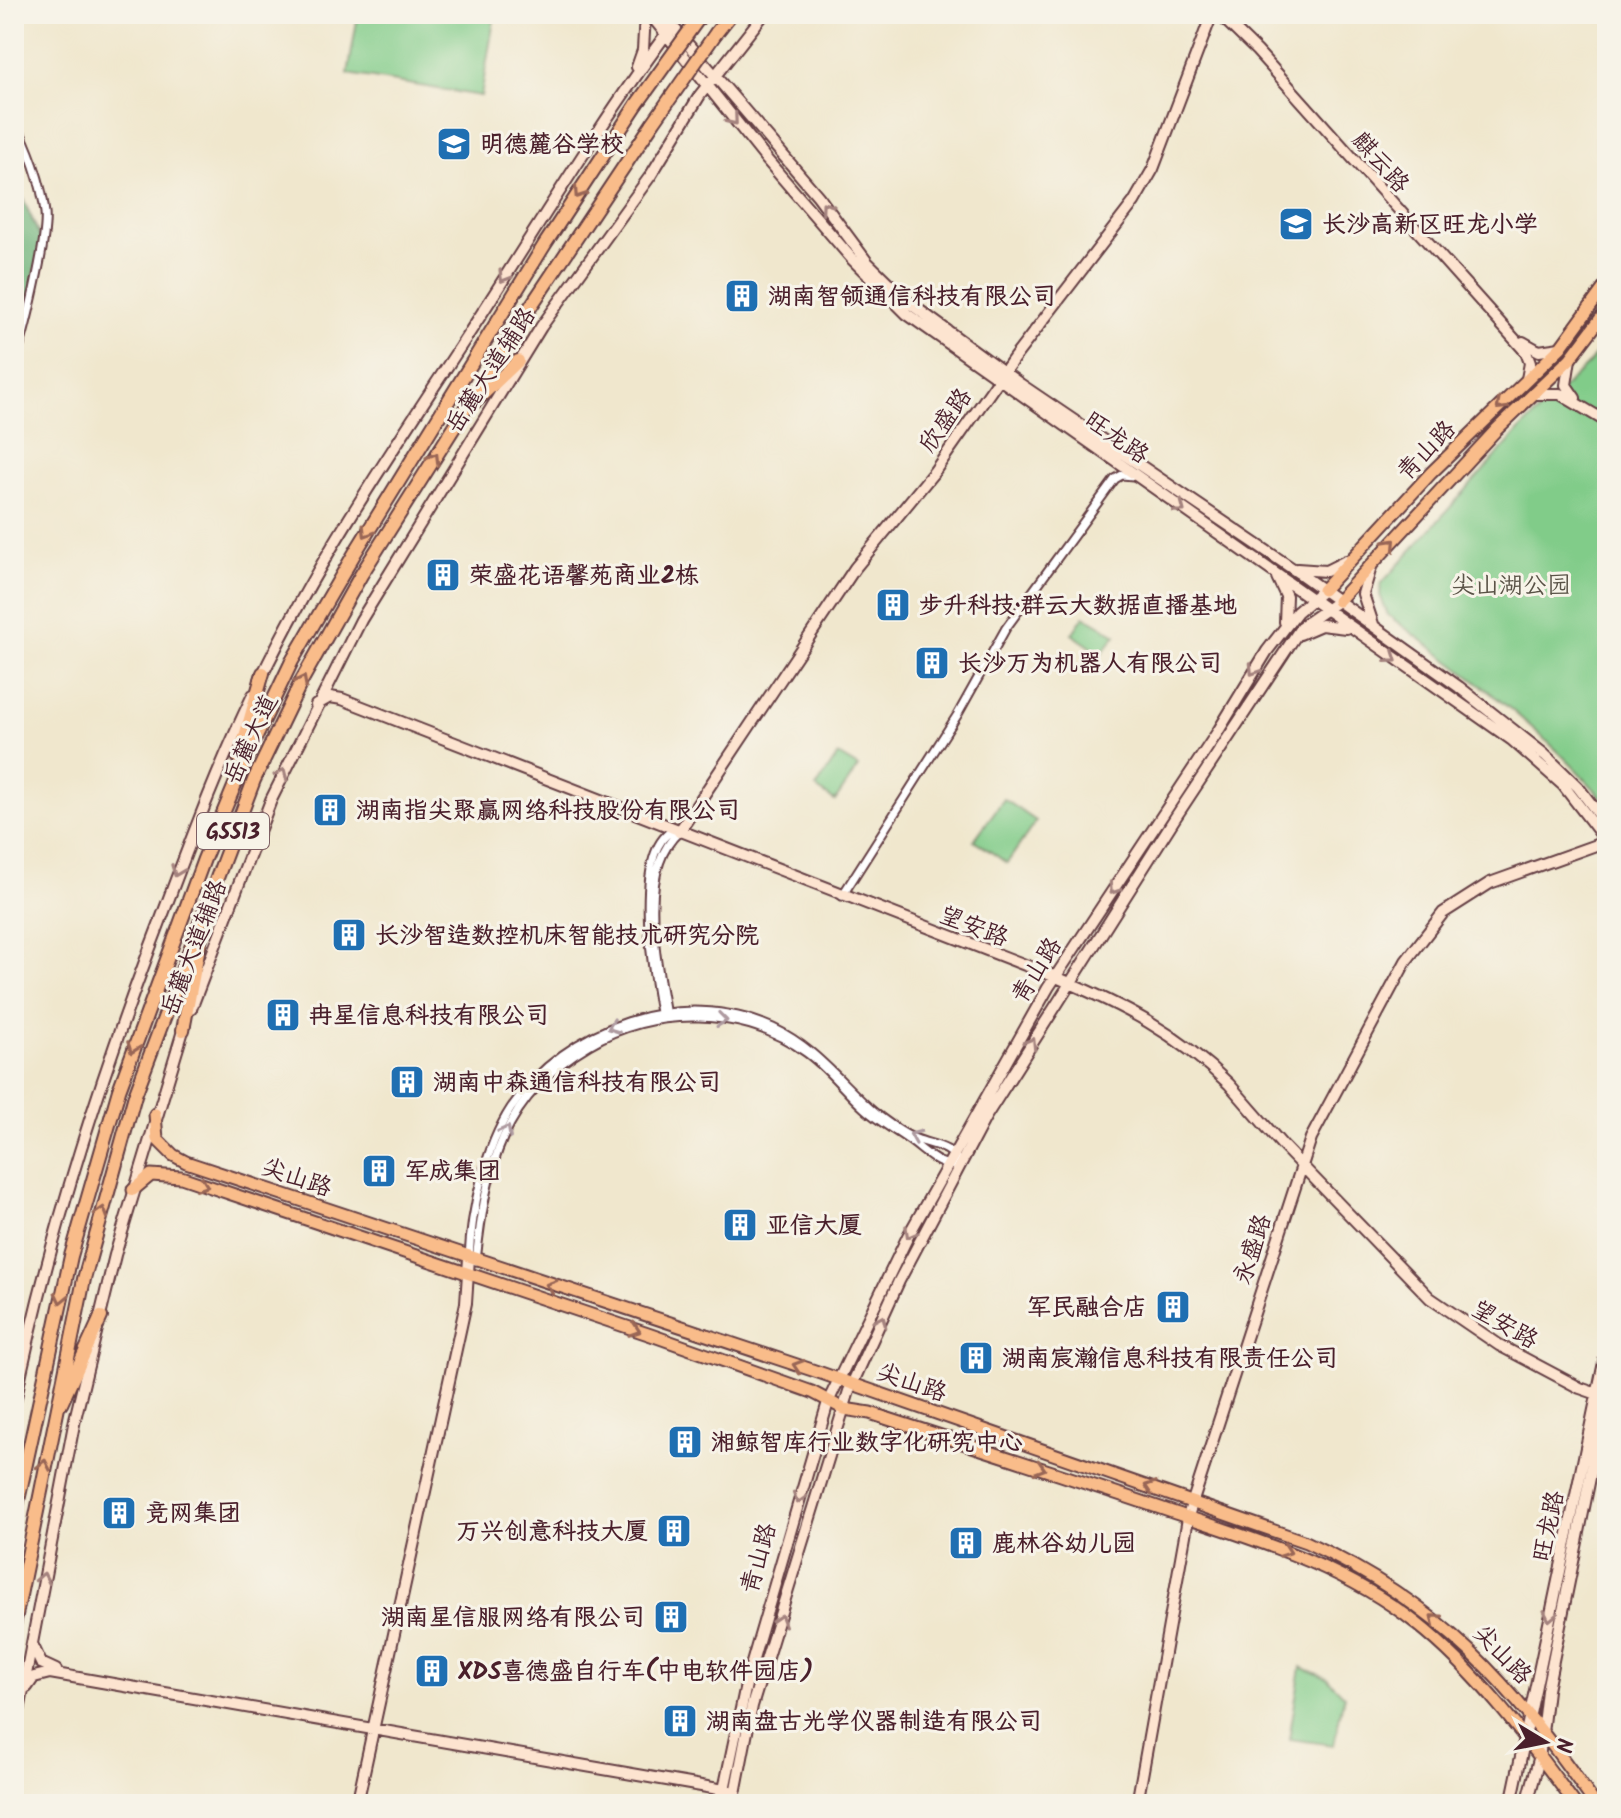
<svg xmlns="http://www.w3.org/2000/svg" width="1621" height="1818" font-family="Kalam,'LXGW WenKai TC',sans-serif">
	<rect width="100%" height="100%" fill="#f7f3e8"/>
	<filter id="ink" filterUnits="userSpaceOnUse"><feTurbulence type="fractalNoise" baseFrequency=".0125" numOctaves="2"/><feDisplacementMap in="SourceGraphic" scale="16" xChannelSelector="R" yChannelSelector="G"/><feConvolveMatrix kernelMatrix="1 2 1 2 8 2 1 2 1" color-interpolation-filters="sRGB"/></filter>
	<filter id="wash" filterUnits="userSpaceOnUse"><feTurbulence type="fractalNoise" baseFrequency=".006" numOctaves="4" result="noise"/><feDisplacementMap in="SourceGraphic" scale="32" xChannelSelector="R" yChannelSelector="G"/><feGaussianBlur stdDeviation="1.8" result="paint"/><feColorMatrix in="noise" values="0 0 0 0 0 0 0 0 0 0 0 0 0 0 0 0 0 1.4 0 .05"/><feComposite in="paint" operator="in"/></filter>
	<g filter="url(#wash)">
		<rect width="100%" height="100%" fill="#f0e7cd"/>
		<path fill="#81cc89" stroke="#66765a" stroke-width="2" d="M 358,14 L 495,14 L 481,96 L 348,74 Z
			M 1607,338 L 1607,804 C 1545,729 1465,673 1388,615 L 1380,595 L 1381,584 L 1519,431 L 1590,362 Z
			M 1084,616 L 1116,635 L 1101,654 L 1072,634 Z
			M 838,755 L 858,767 L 835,801 L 816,788 Z
			M 1004,799 L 1036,821 L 1007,863 L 974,840 Z
			M 1301,1667 L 1327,1678 L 1344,1695 L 1334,1745 L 1289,1739 Z"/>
		<path fill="#68b075" stroke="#596850" stroke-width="2" d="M 14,179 L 41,239 L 23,340 L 14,364 Z"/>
	</g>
	<g filter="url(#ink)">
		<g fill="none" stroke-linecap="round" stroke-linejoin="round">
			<g stroke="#633d43" stroke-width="11">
				<path id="street" d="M 14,120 C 28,146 42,183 45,213 C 48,238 24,338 14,364
					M 842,896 L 958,714 L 1006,628 L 1115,479 L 1122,475 L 1133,476
					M 666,1016 C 658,965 635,871 679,832
					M 661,1018 C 654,980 630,850 674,830
					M 469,1258 C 471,1211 485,1148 511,1108 C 566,1026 682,986 773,1028 C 816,1048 841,1084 875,1113 C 887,1122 902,1134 916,1139 C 934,1146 951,1145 960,1165 C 940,1168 929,1155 913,1143 C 897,1131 879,1122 864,1108 C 844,1090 829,1069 807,1053 C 744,1007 655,1006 589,1045 C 502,1096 486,1167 476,1261"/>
			</g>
			<g stroke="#633d43" stroke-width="14">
				<path id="secondary" d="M 650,14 L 767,160 L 852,259 L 907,314 L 1512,740 L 1563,785 L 1607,842
					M 662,14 L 818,196 L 867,262 L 908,302 L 1020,384 L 1299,573 L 1459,687 L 1545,755 L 1578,787 L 1607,825
					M 1219,14 L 1257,51 L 1526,352 L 1530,363 L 1527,379
					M 637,67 L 643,50 L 645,14
					M 1523,342 L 1539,351 L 1560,348
					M 1570,359 L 1566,385 L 1575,398
					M 1534,394 L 1560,394 L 1607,422
					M 1371,567 L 1363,594 L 1373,624
					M 1297,569 L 1326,571 L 1346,561
					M 1277,577 L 1286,596 L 1285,622
					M 1300,634 L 1321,625 L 1346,628
					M 260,680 C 316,563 391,452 462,344 C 532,237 596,128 672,26
					M 316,705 L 330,697 L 342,699 L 1056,977 C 1124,1006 1176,1032 1229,1084 L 1283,1146 L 1430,1298 L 1499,1345 L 1580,1388 L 1606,1397
					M 679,832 L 855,568 L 934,472 L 1014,358 L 1134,202 L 1153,169 L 1212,14
					M 191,1009 L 271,800 L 361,620 L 541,327 L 651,175 L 700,95 L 764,14
					M 14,1407 C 45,1250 94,1097 150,948 C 183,862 213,777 253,695
					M 33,1646 L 41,1663 L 56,1670
					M 27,1687 L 34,1677 L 50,1673 L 730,1791
					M 14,1737 L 75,1419 L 115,1255 L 185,1024
					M 357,1804 L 466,1303 L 469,1258
					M 721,1804 L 747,1680 L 828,1402 L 908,1236 L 1048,988 L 1217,733 L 1267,651 L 1297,612 L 1323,590
					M 733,1804 L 752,1706 L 849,1391 L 899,1281 L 986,1116 L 1175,818 L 1302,626 L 1338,601
					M 1137,1804 L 1189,1513 L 1311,1138 L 1406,961 L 1443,913 L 1490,883 L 1607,841
					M 1511,1804 L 1607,1348
					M 1527,1804 L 1539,1759 L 1547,1690 L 1607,1394"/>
			</g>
			<g stroke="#633d43" stroke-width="15">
				<path id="primary" d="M 1323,590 L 1431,473 L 1561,347 L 1607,284
					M 1338,601 L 1497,429 L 1570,359 L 1607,310
					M 155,1114 L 157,1139 L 173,1155 L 186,1162 L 821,1373 L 1306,1542 C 1443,1605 1511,1684 1595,1804
					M 133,1190 L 151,1175 L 181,1177 L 651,1335 L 812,1392 L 844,1409 L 870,1413 C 971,1446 1073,1478 1175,1513 C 1259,1541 1344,1566 1416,1623 C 1478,1672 1528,1740 1575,1804"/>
			</g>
			<g stroke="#633d43" stroke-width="16">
				<path id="highway" d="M 716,33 L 731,14
					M 476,401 L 518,361
					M 239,758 L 263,673
					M 183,1030 L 202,931
					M 61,1404 L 101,1317
					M 14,1519 L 71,1256 L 119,1090 L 204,859 L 249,751 L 292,661 L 356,551 L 545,244 L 637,104
					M 14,1625 L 84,1279 L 135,1095 L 254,780 L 302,680 L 361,575 L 523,318 L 653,123"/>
			</g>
			<use href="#street" stroke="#fff" stroke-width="7"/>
			<use href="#secondary" stroke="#fde4d0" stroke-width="10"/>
			<use href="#primary" stroke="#f9bc8a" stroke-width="11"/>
			<use href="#highway" stroke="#f9bc8a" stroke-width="12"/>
			<g stroke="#633d43" stroke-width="16" stroke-linecap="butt">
				<path id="highway-bridge" d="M 637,104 L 701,15
					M 653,123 L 716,33"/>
			</g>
			<use href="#highway-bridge" stroke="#f9bc8a" stroke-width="12"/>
		</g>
		<defs><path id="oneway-chevron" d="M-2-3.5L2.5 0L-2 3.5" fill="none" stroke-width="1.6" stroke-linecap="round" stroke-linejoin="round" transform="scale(2)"/></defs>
		<g stroke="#a4827e">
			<use href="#oneway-chevron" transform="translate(733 120) rotate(50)"/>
			<use href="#oneway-chevron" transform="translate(826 207) rotate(-126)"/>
			<use href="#oneway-chevron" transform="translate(504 277) rotate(121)"/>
			<use href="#oneway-chevron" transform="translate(1180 508) rotate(37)"/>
			<use href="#oneway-chevron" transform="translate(1392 658) rotate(35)"/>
			<use href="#oneway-chevron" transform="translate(1254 670) rotate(123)"/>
			<use href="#oneway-chevron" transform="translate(282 774) rotate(-66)"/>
			<use href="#oneway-chevron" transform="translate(177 871) rotate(111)"/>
			<use href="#oneway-chevron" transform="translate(1114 889) rotate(124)"/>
			<use href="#oneway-chevron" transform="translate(1031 1043) rotate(-58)"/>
			<use href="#oneway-chevron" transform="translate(910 1233) rotate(119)"/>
			<use href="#oneway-chevron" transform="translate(881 1321) rotate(-66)"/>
			<use href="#oneway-chevron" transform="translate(799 1498) rotate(107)"/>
			<use href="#oneway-chevron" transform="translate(43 1578) rotate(-79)"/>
			<use href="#oneway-chevron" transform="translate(1550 1616) rotate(102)"/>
			<use href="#oneway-chevron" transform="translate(780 1620) rotate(-72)"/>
		</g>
		<g stroke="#996656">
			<use href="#oneway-chevron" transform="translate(579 193) rotate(124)"/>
			<use href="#oneway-chevron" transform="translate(1501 405) rotate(136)"/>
			<use href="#oneway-chevron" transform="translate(434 458) rotate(-59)"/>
			<use href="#oneway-chevron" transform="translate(367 532) rotate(121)"/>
			<use href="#oneway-chevron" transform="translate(1391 544) rotate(-47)"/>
			<use href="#oneway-chevron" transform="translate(302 681) rotate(-63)"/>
			<use href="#oneway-chevron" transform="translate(133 1048) rotate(110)"/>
			<use href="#oneway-chevron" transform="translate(203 1185) rotate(20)"/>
			<use href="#oneway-chevron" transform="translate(102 1212) rotate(-73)"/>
			<use href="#oneway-chevron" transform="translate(551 1286) rotate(-162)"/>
			<use href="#oneway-chevron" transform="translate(61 1298) rotate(103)"/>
			<use href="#oneway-chevron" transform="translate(635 1330) rotate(19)"/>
			<use href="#oneway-chevron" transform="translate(798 1366) rotate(-162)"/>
			<use href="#oneway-chevron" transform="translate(44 1465) rotate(-79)"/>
			<use href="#oneway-chevron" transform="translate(1040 1468) rotate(17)"/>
			<use href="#oneway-chevron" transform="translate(1150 1487) rotate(-161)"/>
			<use href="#oneway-chevron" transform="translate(1286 1551) rotate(20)"/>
			<use href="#oneway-chevron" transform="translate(1435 1619) rotate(-141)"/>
		</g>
		<g stroke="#ae9aa0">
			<use href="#oneway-chevron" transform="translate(722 1020) rotate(8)"/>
			<use href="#oneway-chevron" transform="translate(613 1027) rotate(159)"/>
			<use href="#oneway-chevron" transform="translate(506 1131) rotate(-62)"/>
			<use href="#oneway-chevron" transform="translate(915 1136) rotate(-157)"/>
		</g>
	</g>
	<defs>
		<g id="school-square" transform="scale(1.8)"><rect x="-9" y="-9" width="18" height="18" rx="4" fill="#1f6fb2" stroke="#f7f3e8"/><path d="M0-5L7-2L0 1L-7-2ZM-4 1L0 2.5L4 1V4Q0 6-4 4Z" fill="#fff"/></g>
		<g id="building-square" transform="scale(1.8)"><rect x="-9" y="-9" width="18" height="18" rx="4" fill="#1f6fb2" stroke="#f7f3e8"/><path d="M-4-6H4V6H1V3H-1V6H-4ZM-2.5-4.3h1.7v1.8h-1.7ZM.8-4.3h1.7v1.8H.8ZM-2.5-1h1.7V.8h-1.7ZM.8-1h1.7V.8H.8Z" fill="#fff"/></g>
	</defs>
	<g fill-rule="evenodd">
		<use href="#school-square" x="454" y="144"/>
		<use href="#school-square" x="1296" y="224"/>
		<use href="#building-square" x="742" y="296"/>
		<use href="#building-square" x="443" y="575"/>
		<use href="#building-square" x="893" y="605"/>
		<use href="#building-square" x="932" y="663"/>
		<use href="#building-square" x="330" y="810"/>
		<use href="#building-square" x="349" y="935"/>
		<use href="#building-square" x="283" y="1015"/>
		<use href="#building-square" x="407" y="1082"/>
		<use href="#building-square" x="379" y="1171"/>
		<use href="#building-square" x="740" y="1225"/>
		<use href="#building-square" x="1173" y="1307"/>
		<use href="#building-square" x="976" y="1358"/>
		<use href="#building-square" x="685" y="1442"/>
		<use href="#building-square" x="119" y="1513"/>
		<use href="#building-square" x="674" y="1531"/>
		<use href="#building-square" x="966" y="1543"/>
		<use href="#building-square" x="671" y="1617"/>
		<use href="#building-square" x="432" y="1671"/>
		<use href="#building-square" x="680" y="1721"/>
	</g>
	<g text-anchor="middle" stroke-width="6" stroke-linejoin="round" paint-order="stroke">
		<rect fill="#f7f3e8" stroke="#7e5f64" stroke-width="2" x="197" y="813" width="72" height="36" rx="6"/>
		<g font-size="22" font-weight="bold" fill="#4a1f2b">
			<text x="233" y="839">G5513</text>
		</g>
		<g font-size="24" font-weight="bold" fill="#4a1f2b" stroke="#f7f3e8" text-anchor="start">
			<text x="480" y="152">明德麓谷学校</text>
			<text x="1322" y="232">长沙高新区旺龙小学</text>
			<text x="768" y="304">湖南智领通信科技有限公司</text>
			<text x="469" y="583">荣盛花语馨苑商业2栋</text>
			<text x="919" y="613">步升科技·群云大数据直播基地</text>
			<text x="958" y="671">长沙万为机器人有限公司</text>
			<text x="356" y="818">湖南指尖聚赢网络科技股份有限公司</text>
			<text x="375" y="943">长沙智造数控机床智能技术研究分院</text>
			<text x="309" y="1023">冉星信息科技有限公司</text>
			<text x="433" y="1090">湖南中森通信科技有限公司</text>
			<text x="405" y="1179">军成集团</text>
			<text x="766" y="1233">亚信大厦</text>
			<text x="1147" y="1315" text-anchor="end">军民融合店</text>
			<text x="1002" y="1366">湖南宸瀚信息科技有限责任公司</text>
			<text x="711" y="1450">湘鲸智库行业数字化研究中心</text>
			<text x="145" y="1521">竞网集团</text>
			<text x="648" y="1539" text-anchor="end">万兴创意科技大厦</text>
			<text x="992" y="1551">鹿林谷幼儿园</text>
			<text x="645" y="1625" text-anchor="end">湖南星信服网络有限公司</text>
			<text x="458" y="1679">XDS喜德盛自行车(中电软件园店)</text>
			<text x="706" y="1729">湖南盘古光学仪器制造有限公司</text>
		</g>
		<g font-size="24" fill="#4a1f2b" stroke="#f7f3e8">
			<text transform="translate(1381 162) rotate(48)" y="8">麒云路</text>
			<text transform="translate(490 370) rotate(-57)" y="8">岳麓大道辅路</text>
			<text transform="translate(945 420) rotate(-55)" y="8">欣盛路</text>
			<text transform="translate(1117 437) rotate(35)" y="8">旺龙路</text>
			<text transform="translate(1426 450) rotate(-46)" y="8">青山路</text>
			<text transform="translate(250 739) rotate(-65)" y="8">岳麓大道</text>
			<text transform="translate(974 926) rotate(21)" y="8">望安路</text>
			<text transform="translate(193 948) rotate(-69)" y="8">岳麓大道辅路</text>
			<text transform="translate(1036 970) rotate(-58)" y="8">青山路</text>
			<text transform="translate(297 1177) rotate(19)" y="8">尖山路</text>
			<text transform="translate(1252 1249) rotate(-72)" y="8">永盛路</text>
			<text transform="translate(1505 1324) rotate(30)" y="8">望安路</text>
			<text transform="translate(912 1382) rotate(19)" y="8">尖山路</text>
			<text transform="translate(1548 1526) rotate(-78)" y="8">旺龙路</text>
			<text transform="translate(758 1558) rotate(-74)" y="8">青山路</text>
			<text transform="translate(1503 1654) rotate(46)" y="8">尖山路</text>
		</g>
		<g font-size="24" fill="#5a5347" stroke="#f7f3e8">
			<text x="1511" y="593">尖山湖公园</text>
		</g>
	</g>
	<rect width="1621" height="1818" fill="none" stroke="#f7f3e8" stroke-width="48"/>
	<g transform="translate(1545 1742) rotate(100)" stroke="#f7f3e8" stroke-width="6" paint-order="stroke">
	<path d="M0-6L14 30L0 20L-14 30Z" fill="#4a1f2b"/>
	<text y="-12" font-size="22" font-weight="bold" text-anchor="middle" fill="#4a1f2b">N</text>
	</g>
</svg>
